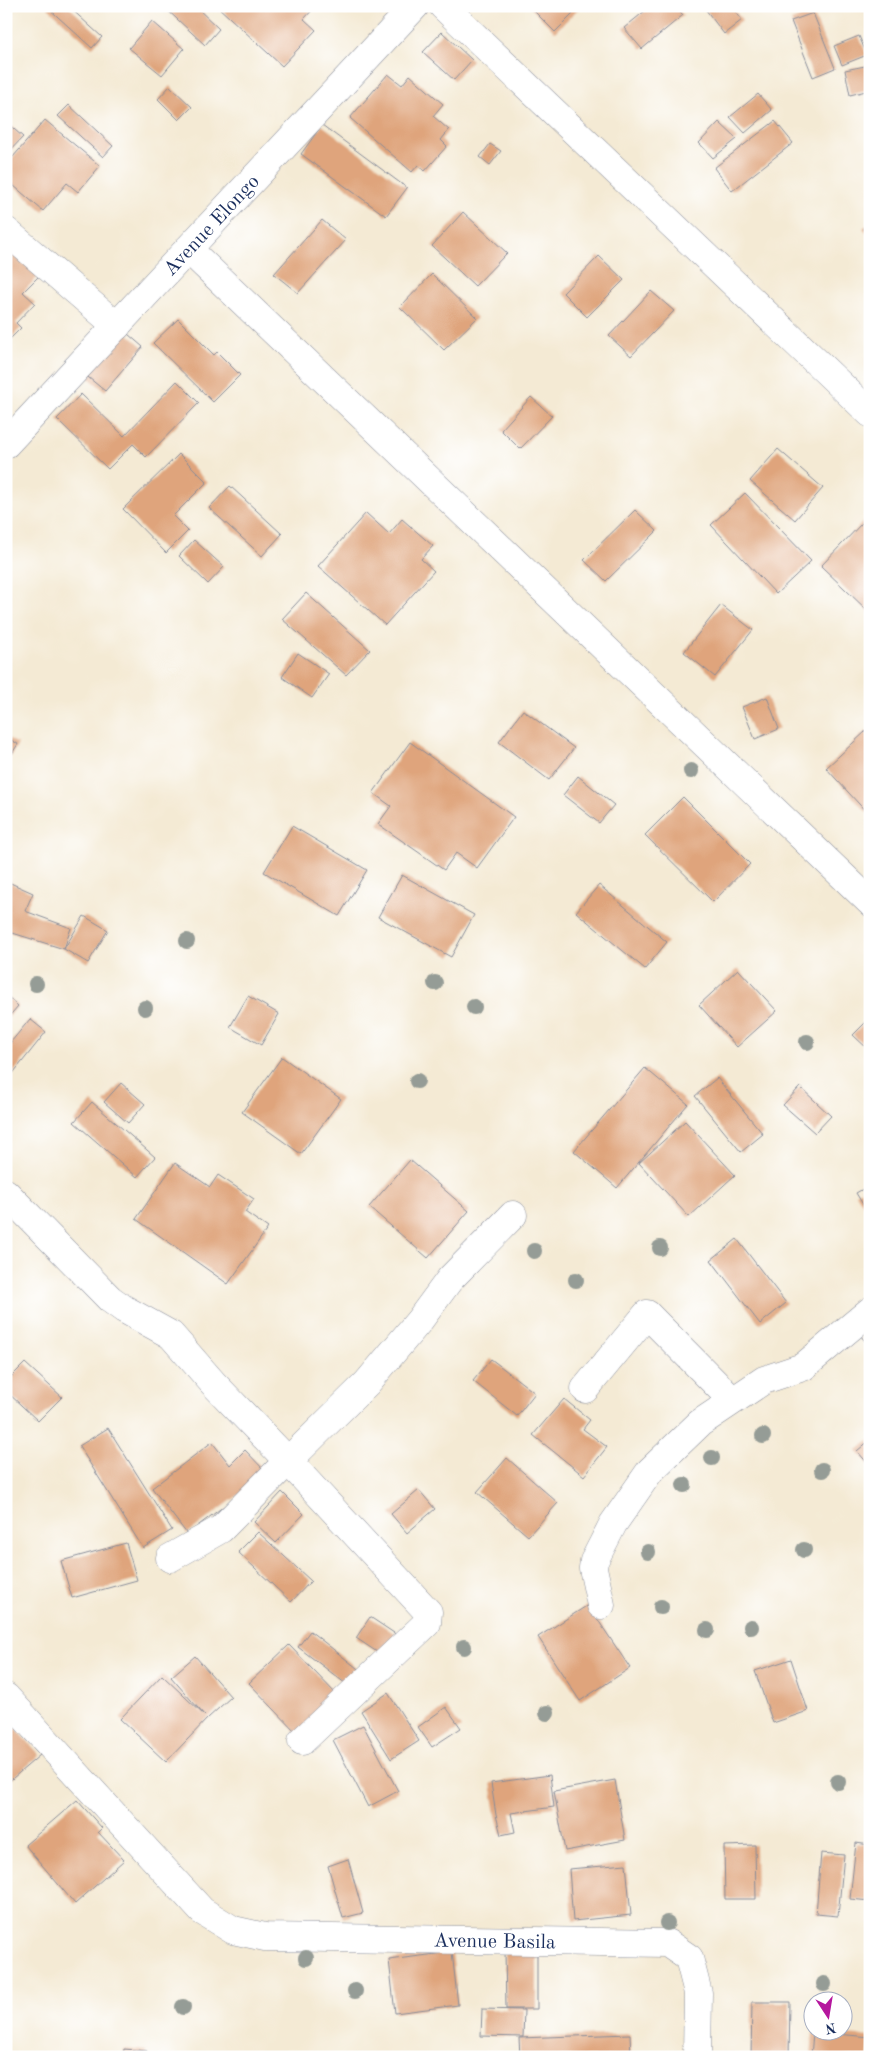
<svg xmlns="http://www.w3.org/2000/svg" width="876" height="2063" font-family="'Old Standard TT',serif">
	<rect width="100%" height="100%" fill="#fff"/>
	<filter id="ink" filterUnits="userSpaceOnUse"><feTurbulence type="fractalNoise" baseFrequency=".02" numOctaves="2"/><feDisplacementMap in="SourceGraphic" scale="10" xChannelSelector="R" yChannelSelector="G"/><feConvolveMatrix kernelMatrix="1 2 1 2 8 2 1 2 1" color-interpolation-filters="sRGB"/></filter>
	<filter id="wash" filterUnits="userSpaceOnUse"><feTurbulence type="fractalNoise" baseFrequency=".0096" numOctaves="4" result="noise"/><feDisplacementMap in="SourceGraphic" scale="20" xChannelSelector="R" yChannelSelector="G"/><feGaussianBlur stdDeviation="1.12" result="paint"/><feColorMatrix in="noise" values="0 0 0 0 0 0 0 0 0 0 0 0 0 0 0 0 0 1.4 0 .05"/><feComposite in="paint" operator="in"/></filter>
	<g filter="url(#wash)">
		<rect width="100%" height="100%" fill="#f4ead4"/>
		<g id="blocks">
			<path fill="#dfa47b" d="M 46,6 L 68,6 L 102,37 L 92,48 Z
				M 163,6 L 195,6 L 219,29 L 205,45 Z
				M 217,6 L 316,6 L 304,19 L 316,30 L 282,66 Z
				M 529,6 L 581,6 L 555,32 Z
				M 651,6 L 675,6 L 683,15 L 642,49 L 624,28 Z
				M 703,6 L 731,6 L 742,20 L 724,34 Z
				M 813,13 L 835,68 L 813,77 L 791,21 Z
				M 152,21 L 184,49 L 162,75 L 129,48 Z
				M 442,32 L 472,60 L 454,80 L 423,52 Z
				M 859,36 L 867,55 L 842,65 L 834,46 Z
				M 870,65 L 870,90 L 850,95 L 845,70 Z
				M 388,74 L 402,85 L 410,75 L 443,104 L 433,116 L 449,130 L 441,140 L 447,146 L 425,171 L 418,165 L 412,172 L 350,118 Z
				M 170,86 L 192,107 L 179,120 L 158,99 Z
				M 758,94 L 772,110 L 745,133 L 730,117 Z
				M 69,105 L 113,146 L 103,157 L 58,116 Z
				M 45,120 L 100,166 L 78,192 L 67,183 L 43,211 L 6,179 L 6,165 Z
				M 775,121 L 793,143 L 732,191 L 714,168 Z
				M 6,122 L 23,137 L 6,155 Z
				M 719,122 L 737,139 L 713,158 L 699,143 Z
				M 322,125 L 407,188 L 386,216 L 301,154 Z
				M 490,144 L 501,151 L 490,165 L 480,157 Z
				M 463,212 L 507,253 L 475,286 L 432,246 Z
				M 322,220 L 346,240 L 298,293 L 274,274 Z
				M 870,223 L 870,236 L 863,228 Z
				M 11,249 L 39,276 L 23,292 L 35,303 L 16,323 L 21,328 L 6,343 L 6,253 Z
				M 599,256 L 624,280 L 587,317 L 563,293 Z
				M 432,274 L 477,318 L 444,350 L 400,307 Z
				M 651,291 L 674,311 L 631,356 L 609,336 Z
				M 178,319 L 214,355 L 217,352 L 240,375 L 213,402 L 153,343 Z
				M 121,328 L 143,347 L 105,391 L 83,373 Z
				M 177,381 L 199,403 L 146,457 L 133,444 L 108,469 L 57,419 L 81,394 L 124,436 Z
				M 531,397 L 552,416 L 520,449 L 501,430 Z
				M 778,449 L 823,488 L 795,520 L 750,481 Z
				M 179,454 L 207,482 L 173,516 L 188,531 L 166,553 L 123,509 Z
				M 230,486 L 282,534 L 262,556 L 209,508 Z
				M 745,493 L 811,561 L 776,594 L 711,525 Z
				M 635,510 L 657,531 L 606,581 L 584,560 Z
				M 366,513 L 389,534 L 402,519 L 433,546 L 421,559 L 434,571 L 385,625 L 318,566 Z
				M 863,522 L 870,528 L 870,613 L 821,566 Z
				M 194,540 L 224,567 L 208,584 L 179,556 Z
				M 306,593 L 370,650 L 346,675 L 282,619 Z
				M 721,605 L 753,630 L 715,677 L 684,652 Z
				M 298,653 L 329,674 L 312,698 L 282,677 Z
				M 767,697 L 779,729 L 755,739 L 742,707 Z
				M 523,710 L 574,748 L 549,780 L 499,742 Z
				M 866,731 L 870,735 L 870,816 L 826,768 Z
				M 6,737 L 18,744 L 6,763 Z
				M 410,742 L 514,817 L 477,868 L 456,853 L 444,870 L 378,824 L 391,806 L 373,793 Z
				M 578,776 L 614,805 L 599,823 L 563,795 Z
				M 683,797 L 750,864 L 713,902 L 645,835 Z
				M 292,826 L 367,870 L 339,916 L 264,872 Z
				M 402,875 L 474,915 L 451,957 L 378,917 Z
				M 6,881 L 33,893 L 25,911 L 71,928 L 64,949 L 84,916 L 108,930 L 88,963 L 64,949 L 6,931 Z
				M 599,885 L 667,942 L 645,969 L 576,912 Z
				M 738,969 L 777,1011 L 737,1047 L 699,1005 Z
				M 6,995 L 18,1006 L 6,1020 Z
				M 248,996 L 279,1014 L 261,1045 L 230,1027 Z
				M 870,1018 L 870,1051 L 853,1035 Z
				M 30,1019 L 46,1032 L 10,1077 L 6,1074 L 6,1048 Z
				M 282,1057 L 341,1099 L 301,1154 L 242,1112 Z
				M 645,1068 L 688,1104 L 617,1188 L 574,1151 Z
				M 717,1078 L 763,1134 L 741,1152 L 695,1096 Z
				M 121,1083 L 145,1104 L 128,1123 L 104,1102 Z
				M 800,1087 L 831,1116 L 815,1133 L 783,1105 Z
				M 92,1102 L 155,1157 L 137,1177 L 74,1122 Z
				M 685,1121 L 735,1175 L 689,1217 L 639,1163 Z
				M 410,1160 L 469,1211 L 428,1258 L 369,1207 Z
				M 175,1163 L 210,1187 L 218,1175 L 254,1199 L 245,1212 L 268,1228 L 228,1284 L 136,1219 Z
				M 870,1185 L 870,1216 L 856,1193 Z
				M 737,1239 L 786,1303 L 760,1324 L 711,1260 Z
				M 870,1327 L 870,1347 L 860,1335 Z
				M 491,1359 L 535,1393 L 517,1416 L 473,1381 Z
				M 25,1363 L 62,1397 L 38,1421 L 6,1391 L 6,1382 Z
				M 564,1399 L 590,1420 L 583,1429 L 607,1447 L 584,1476 L 533,1435 Z
				M 108,1428 L 172,1530 L 143,1548 L 79,1446 Z
				M 870,1440 L 870,1466 L 857,1451 Z
				M 212,1442 L 230,1465 L 245,1450 L 265,1471 L 244,1491 L 187,1534 L 152,1488 Z
				M 507,1458 L 558,1503 L 528,1536 L 477,1492 Z
				M 419,1490 L 435,1509 L 407,1533 L 391,1514 Z
				M 282,1492 L 304,1514 L 276,1543 L 254,1522 Z
				M 258,1532 L 311,1581 L 291,1602 L 238,1552 Z
				M 126,1543 L 137,1580 L 72,1598 L 61,1561 Z
				M 588,1605 L 630,1668 L 580,1701 L 538,1637 Z
				M 370,1617 L 397,1635 L 383,1656 L 356,1638 Z
				M 310,1631 L 362,1672 L 350,1687 L 298,1647 Z
				M 289,1645 L 337,1695 L 297,1733 L 249,1683 Z
				M 195,1656 L 231,1697 L 208,1718 L 166,1762 L 120,1719 L 162,1675 L 205,1716 L 171,1677 Z
				M 791,1659 L 808,1711 L 773,1723 L 755,1671 Z
				M 388,1693 L 419,1741 L 391,1759 L 361,1711 Z
				M 446,1707 L 461,1728 L 432,1747 L 418,1727 Z
				M 6,1717 L 40,1755 L 6,1784 Z
				M 363,1725 L 398,1791 L 368,1807 L 333,1740 Z
				M 550,1775 L 554,1807 L 511,1813 L 515,1832 L 501,1835 L 496,1815 L 491,1783 Z
				M 615,1780 L 625,1840 L 565,1851 L 554,1791 Z
				M 77,1800 L 102,1828 L 98,1832 L 124,1860 L 75,1904 L 25,1845 Z
				M 856,1843 L 870,1845 L 870,1901 L 850,1899 Z
				M 755,1845 L 756,1899 L 725,1899 L 724,1846 Z
				M 821,1853 L 844,1855 L 838,1916 L 816,1914 Z
				M 348,1859 L 363,1913 L 343,1918 L 328,1866 Z
				M 626,1864 L 631,1915 L 573,1921 L 569,1869 Z
				M 505,1950 L 537,1950 L 537,2009 L 506,2009 Z
				M 452,1952 L 458,2005 L 395,2013 L 389,1960 Z
				M 752,2002 L 790,2002 L 789,2057 L 751,2057 Z
				M 482,2009 L 524,2010 L 523,2037 L 481,2036 Z
				M 813,2032 L 870,2037 L 868,2057 L 811,2057 Z
				M 630,2034 L 631,2057 L 520,2057 L 519,2038 Z
				M 124,2049 L 147,2051 L 146,2057 L 123,2057 Z"/>
		</g>
	</g>
	<g filter="url(#ink)">
		<use href="#blocks" fill-opacity="0" stroke="#888c99" stroke-width="1"/>
		<g fill="none" stroke-linecap="round" stroke-linejoin="round">
			<g stroke="#888c99" stroke-width="29">
				<g id="minor">
					<path d="M 6,231 L 117,326"/>
					<path d="M 188,249 L 870,902"/>
					<path id="s1" d="M 6,444 L 415,6"/>
					<path d="M 6,1193 L 110,1299 L 124,1309 L 171,1335 L 213,1383 L 288,1461 L 221,1529 L 170,1558"/>
					<path d="M 585,1389 L 647,1314 L 732,1400"/>
					<path d="M 601,1605 L 593,1568 L 594,1561 L 613,1524 L 650,1471 L 700,1423 L 764,1380 L 803,1367 L 870,1311"/>
					<path id="s2" d="M 6,1697 L 202,1911 L 233,1930 L 265,1937 L 667,1943 L 689,1958 L 698,1993 L 697,2057"/>
					<path d="M 302,1741 L 427,1623 L 428,1612 L 288,1461 L 367,1383 L 419,1321 L 450,1279 L 513,1215"/>
				</g>
			</g>
			<g stroke="#888c99" stroke-width="29">
				<path id="tertiary" d="M 443,6 L 870,413"/>
			</g>
			<use href="#minor" stroke="#fff" stroke-width="28"/>
			<use href="#tertiary" stroke="#fff" stroke-width="28"/>
		</g>
		<g fill="#959c96">
			<circle cx="691" cy="771" r="8"/>
			<circle cx="187" cy="941" r="8"/>
			<circle cx="435" cy="983" r="8"/>
			<circle cx="36" cy="984" r="8"/>
			<circle cx="474" cy="1007" r="8"/>
			<circle cx="145" cy="1008" r="8"/>
			<circle cx="807" cy="1042" r="8"/>
			<circle cx="417" cy="1081" r="8"/>
			<circle cx="660" cy="1248" r="8"/>
			<circle cx="534" cy="1251" r="8"/>
			<circle cx="576" cy="1280" r="8"/>
			<circle cx="763" cy="1436" r="8"/>
			<circle cx="712" cy="1458" r="8"/>
			<circle cx="822" cy="1470" r="8"/>
			<circle cx="684" cy="1485" r="8"/>
			<circle cx="804" cy="1550" r="8"/>
			<circle cx="648" cy="1552" r="8"/>
			<circle cx="661" cy="1607" r="8"/>
			<circle cx="751" cy="1627" r="8"/>
			<circle cx="707" cy="1630" r="8"/>
			<circle cx="464" cy="1647" r="8"/>
			<circle cx="547" cy="1713" r="8"/>
			<circle cx="838" cy="1782" r="8"/>
			<circle cx="667" cy="1923" r="8"/>
			<circle cx="306" cy="1958" r="8"/>
			<circle cx="824" cy="1984" r="8"/>
			<circle cx="355" cy="1991" r="8"/>
			<circle cx="183" cy="2007" r="8"/>
		</g>
	</g>
	<g text-anchor="middle" stroke-width="4" stroke-linejoin="round" paint-order="stroke">
		<g font-size="20" fill="#1b2f5e" stroke="#fff">
			<text dy="7" stroke="none"><textPath href="#s1" startOffset="300">Avenue Elongo</textPath></text>
			<text dy="7" stroke="none"><textPath href="#s2" startOffset="589">Avenue Basila</textPath></text>
		</g>
	</g>
	<rect width="876" height="2063" fill="none" stroke="#fff" stroke-width="25"/>
	<g transform="translate(828 2016) rotate(168)"><circle r="24" fill="#ffffff" stroke="#a4acbf"/>
	<path d="M0-4L9 19L0 12L-9 19Z" fill="#b5179e"/>
	<text y="-8" font-size="14" font-weight="bold" text-anchor="middle" fill="#1b2f5e">N</text>
	</g>
</svg>
